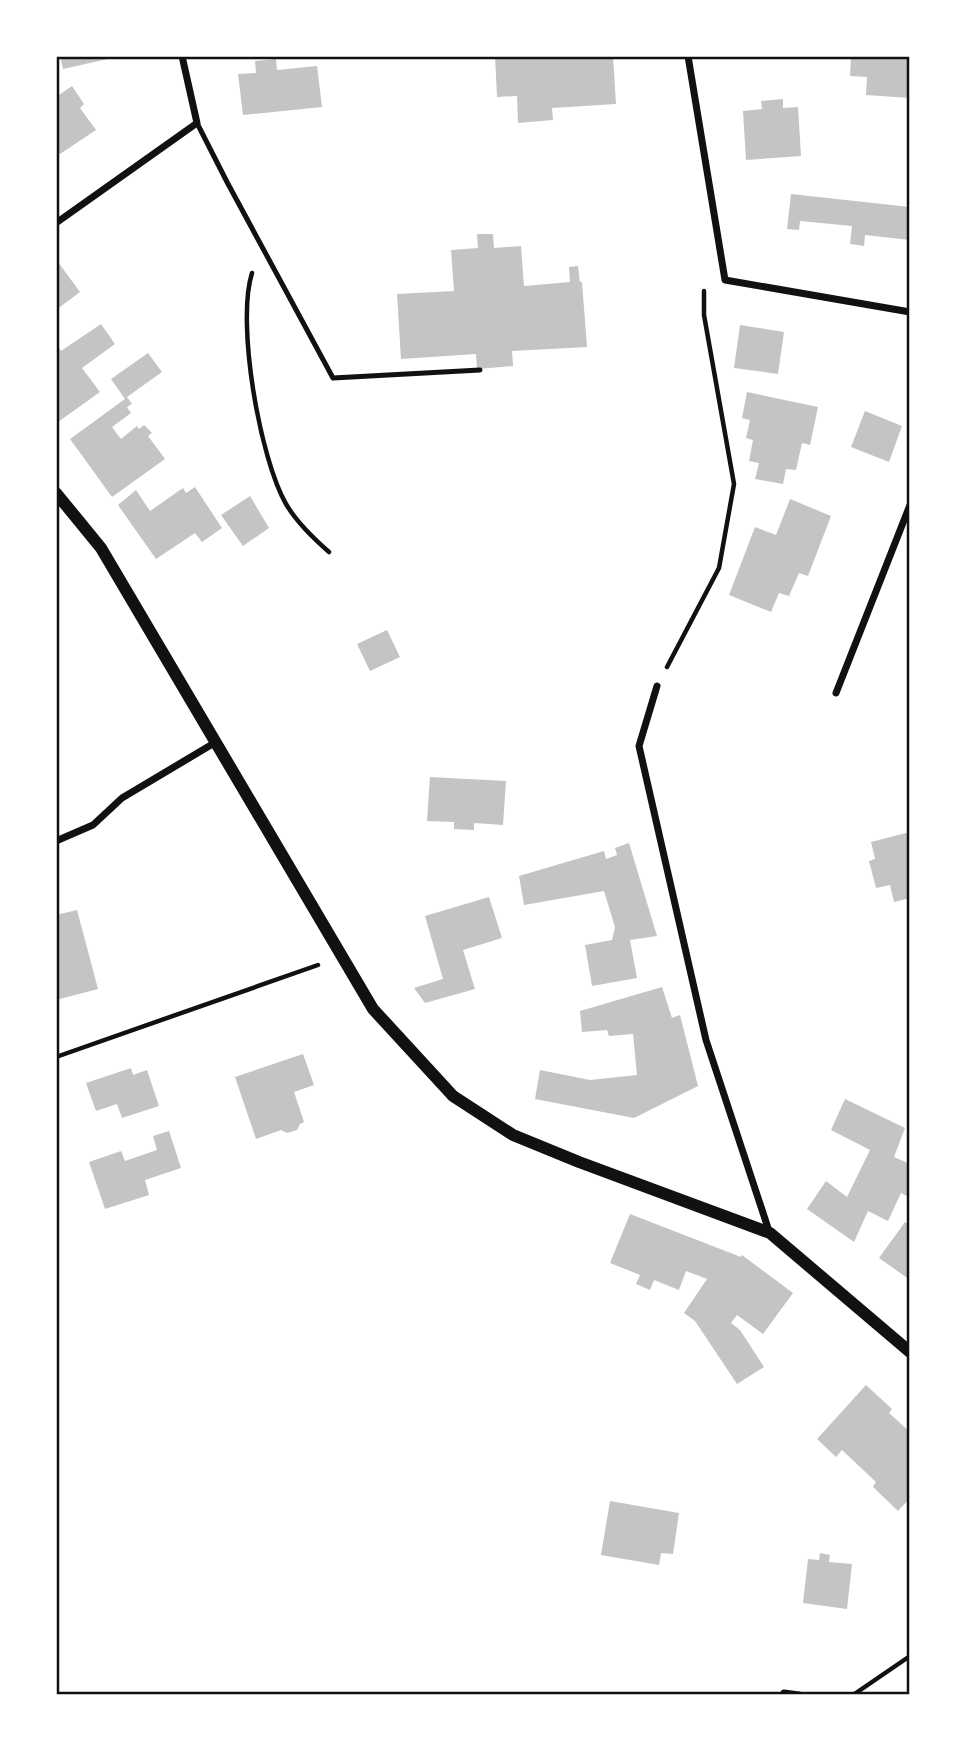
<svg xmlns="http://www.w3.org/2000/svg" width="966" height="1751" font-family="Jost,sans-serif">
	<rect width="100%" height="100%" fill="#fff"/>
	<path fill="#c4c4c4" d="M 60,56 L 117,56 L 117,57 L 63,69 Z
		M 495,56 L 613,56 L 616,104 L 552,108 L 553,120 L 518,123 L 517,96 L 497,97 Z
		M 851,56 L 910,56 L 910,98 L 866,95 L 867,77 L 850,76 Z
		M 276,59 L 277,70 L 317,66 L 322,107 L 243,115 L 238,74 L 256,73 L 255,61 Z
		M 72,86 L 84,104 L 80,108 L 96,130 L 60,154 L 56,149 L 56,97 Z
		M 783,99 L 783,108 L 798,107 L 801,156 L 746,160 L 743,111 L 762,109 L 761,101 Z
		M 791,194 L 910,207 L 910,240 L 865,235 L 864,246 L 850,244 L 852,226 L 800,221 L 799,230 L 787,229 Z
		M 477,234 L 493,234 L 494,248 L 521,246 L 524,286 L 570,282 L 569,267 L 578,266 L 580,282 L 582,282 L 587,347 L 512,351 L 513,366 L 477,369 L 476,354 L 401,359 L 397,294 L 454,291 L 451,250 L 478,248 Z
		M 58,262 L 80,292 L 56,310 L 56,263 Z
		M 101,324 L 115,344 L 82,368 L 100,392 L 58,422 L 56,343 L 61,351 Z
		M 740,325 L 784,332 L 778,374 L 734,368 Z
		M 148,353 L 162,372 L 127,397 L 132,404 L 127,407 L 131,413 L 112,427 L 121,439 L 137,426 L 139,429 L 144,425 L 152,433 L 148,436 L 165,459 L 112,497 L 70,439 L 125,399 L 111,379 Z
		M 747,392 L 818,407 L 810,445 L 802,443 L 796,470 L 786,469 L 783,484 L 755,479 L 759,463 L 749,461 L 753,440 L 746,438 L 750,420 L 742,418 Z
		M 865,411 L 902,426 L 889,462 L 851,447 Z
		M 195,487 L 222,528 L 202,542 L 195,533 L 156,559 L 118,505 L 136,490 L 150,511 L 183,488 L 186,493 Z
		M 250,496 L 269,528 L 243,546 L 221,515 Z
		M 790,499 L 831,516 L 808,576 L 799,573 L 789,596 L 779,593 L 771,612 L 729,595 L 755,527 L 776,535 Z
		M 387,630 L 400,657 L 370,671 L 357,644 Z
		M 430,777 L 506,781 L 503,825 L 474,823 L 474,830 L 454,829 L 454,822 L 427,821 Z
		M 910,832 L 910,898 L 894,902 L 890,885 L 876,888 L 869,861 L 875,859 L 871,842 Z
		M 629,843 L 657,936 L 630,940 L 637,978 L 592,986 L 585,945 L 612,940 L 615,927 L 604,891 L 524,905 L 519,876 L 604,851 L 606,859 L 617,855 L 615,848 Z
		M 489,897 L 502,938 L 463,950 L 475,989 L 425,1003 L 414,988 L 443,979 L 425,916 Z
		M 77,910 L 98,989 L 56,1000 L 56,915 Z
		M 662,987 L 672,1018 L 680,1015 L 698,1086 L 634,1118 L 535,1099 L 540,1070 L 590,1080 L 637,1075 L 633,1034 L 609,1036 L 607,1030 L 582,1032 L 580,1011 Z
		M 303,1054 L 314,1085 L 294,1092 L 304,1122 L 300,1124 L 297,1130 L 287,1133 L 281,1130 L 256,1139 L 235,1077 Z
		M 131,1068 L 133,1075 L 147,1070 L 159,1106 L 122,1118 L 117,1104 L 96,1111 L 86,1083 Z
		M 845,1099 L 905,1128 L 894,1157 L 910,1164 L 910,1190 L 907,1196 L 901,1193 L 888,1221 L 868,1211 L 854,1242 L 807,1209 L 826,1181 L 847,1197 L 870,1150 L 831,1130 Z
		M 169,1131 L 181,1168 L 145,1180 L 149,1195 L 105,1209 L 89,1162 L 121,1151 L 125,1161 L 157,1150 L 153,1136 Z
		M 630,1214 L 741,1257 L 742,1255 L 793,1293 L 763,1334 L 737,1315 L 731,1323 L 740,1330 L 764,1367 L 737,1384 L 695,1321 L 684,1313 L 707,1279 L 686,1271 L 679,1290 L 654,1280 L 650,1290 L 636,1284 L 640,1275 L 610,1263 Z
		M 905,1222 L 910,1225 L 910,1280 L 879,1258 Z
		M 866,1385 L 892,1409 L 889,1413 L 910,1432 L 910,1498 L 898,1511 L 873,1487 L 876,1482 L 842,1450 L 836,1457 L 817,1439 Z
		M 610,1501 L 679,1513 L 673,1554 L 661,1553 L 659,1565 L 601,1555 Z
		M 820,1553 L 830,1555 L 829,1562 L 852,1564 L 847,1609 L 803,1603 L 808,1559 L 819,1560 Z"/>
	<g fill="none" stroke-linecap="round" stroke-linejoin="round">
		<path stroke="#111" stroke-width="4.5" d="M 252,273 C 236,323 260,459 286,504 C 297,523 313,538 329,552
			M 667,667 L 719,568 L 734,484 L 704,315 L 704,291
			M 56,1057 L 318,965
			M 853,1695 L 910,1656"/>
		<path stroke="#111" stroke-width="5" d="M 197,123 L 227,182 L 333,378 L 480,370"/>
		<path stroke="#111" stroke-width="7" d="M 688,56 L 725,280 L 910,312
			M 56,223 L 197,123 L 182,56
			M 657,686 L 639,746 L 706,1040 L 769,1231
			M 836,693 L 910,505
			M 56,841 L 93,825 L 122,798 L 216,742
			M 784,1693 L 799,1695"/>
		<path stroke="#111" stroke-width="12" d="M 56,493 L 101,548 L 373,1009 L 453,1096 L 513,1135 L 579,1162 L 770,1233 L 910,1352"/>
	</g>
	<rect width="966" height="1751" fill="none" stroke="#ffffff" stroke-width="116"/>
	<rect x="58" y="58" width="850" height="1635" fill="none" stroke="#111" stroke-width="2.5"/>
</svg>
